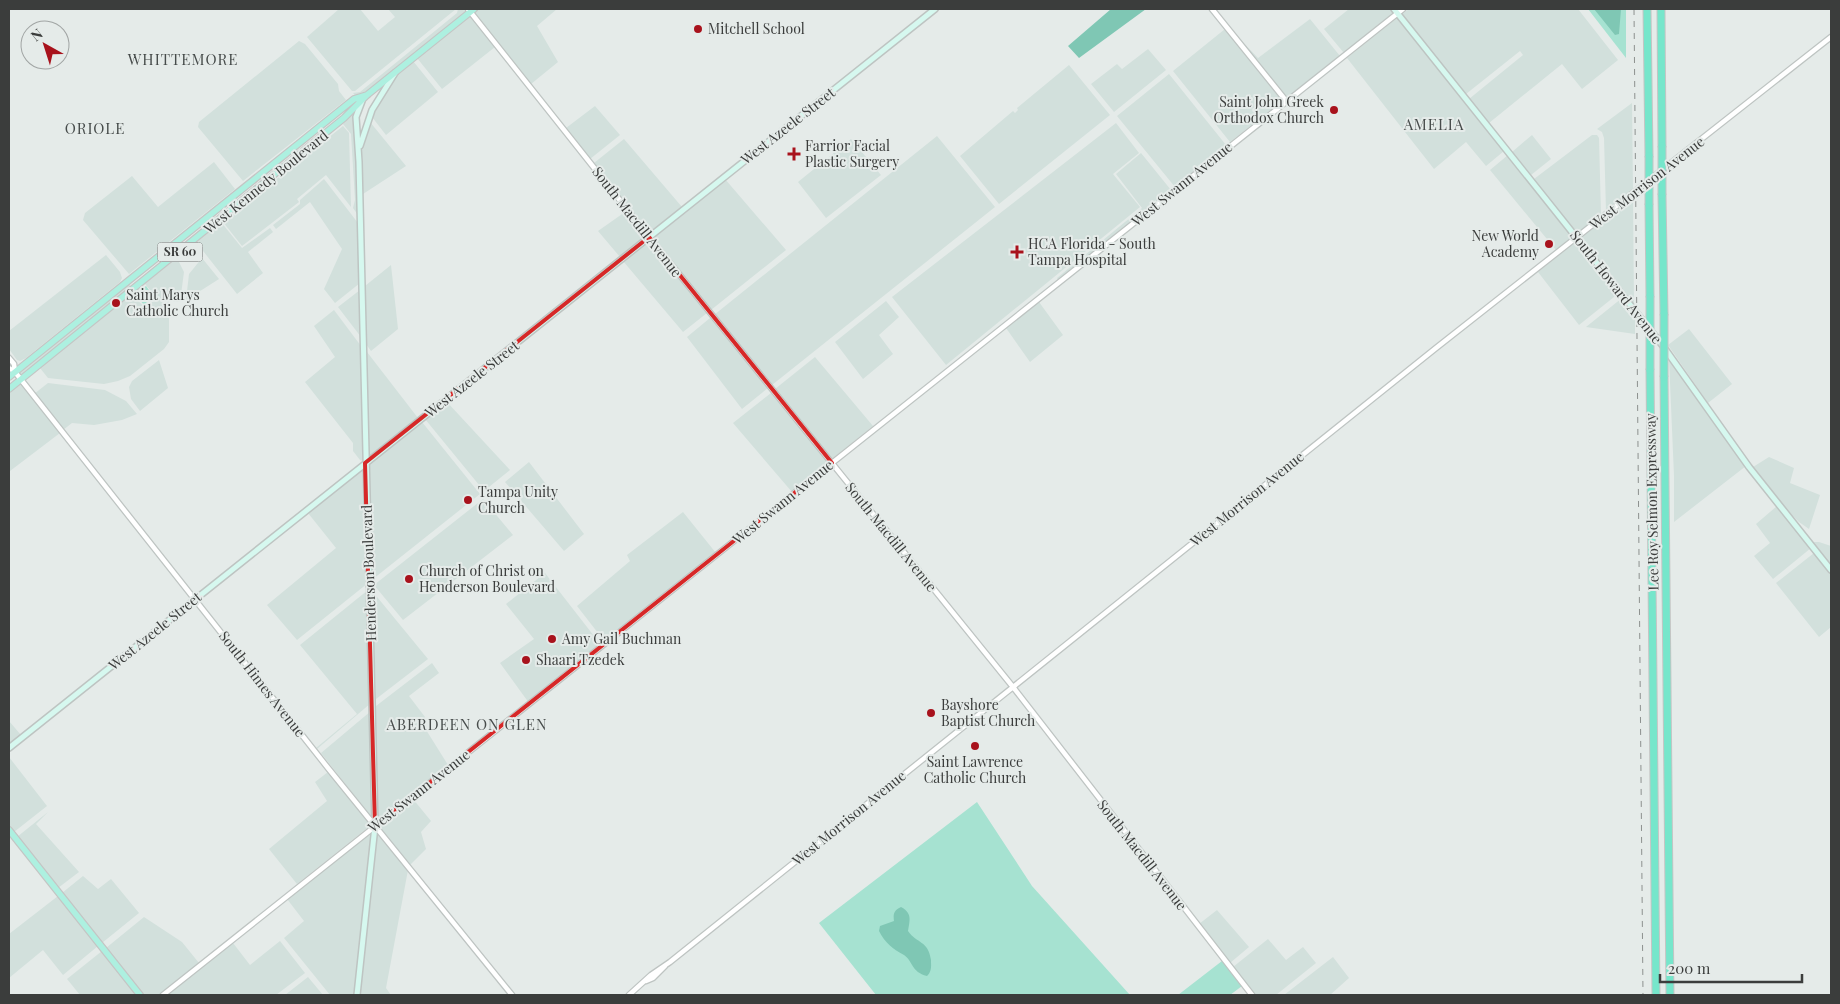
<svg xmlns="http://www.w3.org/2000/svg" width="1840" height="1004" font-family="'Playfair Display',serif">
	<rect width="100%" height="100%" fill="#e5ebe9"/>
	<path fill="#d2e0dc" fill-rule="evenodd" d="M 339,9 L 360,9 L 378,31 L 395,17 L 388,9 L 456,9 L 355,91 L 352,91 L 307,37 Z
		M 458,9 L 467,11 L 367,91 L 355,95 L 353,93 L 360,92 L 457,13 Z
		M 478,9 L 557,9 L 537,26 L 558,62 L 531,84 L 474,12 Z
		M 1349,9 L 1390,9 L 1394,13 L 1344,53 L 1324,29 Z
		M 1409,9 L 1578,9 L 1618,60 L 1582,89 L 1562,64 L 1489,123 L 1469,99 L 1523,55 L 1520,51 L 1466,94 L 1401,15 Z
		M 470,15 L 495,47 L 442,89 L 417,58 Z
		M 1397,18 L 1504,151 L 1486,166 L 1466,142 L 1434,169 L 1347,58 Z
		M 1310,19 L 1340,56 L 1286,98 L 1236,35 L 1258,58 Z
		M 1225,29 L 1282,101 L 1230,142 L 1173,71 Z
		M 299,41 L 305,44 L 338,84 L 339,91 L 346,100 L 243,181 L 198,127 L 199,122 Z
		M 1148,49 L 1166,70 L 1114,112 L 1091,84 L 1117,64 L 1122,69 Z
		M 413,61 L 438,92 L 386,135 L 372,117 L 399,72 Z
		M 1069,65 L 1110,115 L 999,204 L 960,156 L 1013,111 L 1015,113 L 1018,110 L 1017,108 Z
		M 1169,74 L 1226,145 L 1175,187 L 1117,116 Z
		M 1632,103 L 1633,190 L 1606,211 L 1604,138 L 1602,132 L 1597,129 Z
		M 595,106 L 620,135 L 590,159 L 566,128 Z
		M 354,112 L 353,128 L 356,149 L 358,215 L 353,208 L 355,200 L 351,134 L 343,124 Z
		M 370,122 L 406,166 L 363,194 L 362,150 Z
		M 1116,123 L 1139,153 L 1113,174 L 1140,207 L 946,365 L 892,297 Z
		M 343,126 L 349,133 L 351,207 L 326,175 L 297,199 L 299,202 L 242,246 L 223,222 Z
		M 1532,135 L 1551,159 L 1531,175 L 1512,152 Z
		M 1592,135 L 1597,135 L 1599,138 L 1601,215 L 1577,234 L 1534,179 Z
		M 937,136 L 995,207 L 772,385 L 714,315 Z
		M 624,139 L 682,207 L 649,234 L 594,163 Z
		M 851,139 L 881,175 L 826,218 L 798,182 Z
		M 1141,153 L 1171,190 L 1058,280 L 1057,278 L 1142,208 L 1116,174 Z
		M 1508,155 L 1573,237 L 1556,250 L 1490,170 Z
		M 214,162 L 235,189 L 129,274 L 83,220 L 85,213 L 132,176 L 158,207 Z
		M 324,179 L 358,223 L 360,283 L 335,303 L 324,289 L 342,249 L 310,202 L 276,229 L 273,225 L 300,204 L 300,200 Z
		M 725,179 L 786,250 L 711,310 L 652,238 Z
		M 1633,197 L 1634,305 L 1581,238 Z
		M 625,212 L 645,237 L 620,257 L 598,231 Z
		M 221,222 L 242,248 L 270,228 L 273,232 L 248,252 L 263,273 L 237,294 L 196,242 Z
		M 649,241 L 707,313 L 683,332 L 623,261 Z
		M 1577,241 L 1619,293 L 1579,325 L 1538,272 Z
		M 106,255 L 120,272 L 122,278 L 120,282 L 26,358 L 20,361 L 17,360 L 9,349 L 9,331 Z
		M 177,258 L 184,272 L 180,302 L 169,302 L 169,342 L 164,349 L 130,376 L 118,381 L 104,384 L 48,378 L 40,368 ZM 145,284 L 156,297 L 146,309 L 133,295 Z
		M 202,258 L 219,279 L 186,300 L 189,274 Z
		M 391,265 L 398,329 L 371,351 L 366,344 L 365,286 Z
		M 129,284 L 131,287 L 21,376 L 18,373 Z
		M 360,290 L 361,337 L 338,307 Z
		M 1622,298 L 1635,313 L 1635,334 L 1586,327 Z
		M 886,301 L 899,317 L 879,335 L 893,354 L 863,379 L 835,342 Z
		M 1039,302 L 1063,335 L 1030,362 L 1006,328 Z
		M 334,310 L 361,346 L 363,461 L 360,460 L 353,451 L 353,443 L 305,382 L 335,357 L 314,326 Z
		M 710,318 L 768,388 L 742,409 L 687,337 Z
		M 1689,329 L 1732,384 L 1708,403 L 1668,345 Z
		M 367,352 L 418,418 L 368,458 Z
		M 815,357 L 873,426 L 832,459 L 775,389 Z
		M 1669,359 L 1746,466 L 1674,522 L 1674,476 Z
		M 159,360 L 168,388 L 140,411 L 131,399 L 129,387 L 132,381 Z
		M 20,383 L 60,433 L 10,471 L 9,393 Z
		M 48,383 L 105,390 L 126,401 L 137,414 L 122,420 L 94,425 L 72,423 L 63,430 L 34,394 Z
		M 771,393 L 828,462 L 792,492 L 733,423 Z
		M 447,402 L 510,470 L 484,491 L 425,419 Z
		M 422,422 L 480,494 L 373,579 L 368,465 Z
		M 1769,457 L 1794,468 L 1790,483 L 1820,495 L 1809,529 L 1799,522 L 1783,506 L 1753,467 Z
		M 529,462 L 584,534 L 564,551 L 505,482 Z
		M 363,469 L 368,583 L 297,640 L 267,605 L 336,548 L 308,513 Z
		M 483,499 L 513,535 L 403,620 L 374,585 Z
		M 1777,506 L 1811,548 L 1773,579 L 1754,556 L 1770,543 L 1756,524 Z
		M 683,512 L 716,553 L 605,642 L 577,606 L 630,561 L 627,555 Z
		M 1812,542 L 1819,542 L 1831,546 L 1831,566 Z
		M 1814,553 L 1831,574 L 1831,627 L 1819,637 L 1776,583 Z
		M 545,573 L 601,645 L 529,703 L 500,663 L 534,639 L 506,604 Z
		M 368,590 L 371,703 L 317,749 L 316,748 L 357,714 L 300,645 Z
		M 373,592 L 428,659 L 376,699 Z
		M 432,663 L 439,673 L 409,696 L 425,717 L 423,725 L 448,765 L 377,820 L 376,706 Z
		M 371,711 L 372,818 L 321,753 Z
		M 9,721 L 21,735 L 9,744 Z
		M 9,757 L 47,806 L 14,832 L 9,826 Z
		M 328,772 L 371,825 L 297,884 L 269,849 L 327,801 L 315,782 Z
		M 413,799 L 431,821 L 421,832 L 426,849 L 410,865 L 379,826 Z
		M 48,812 L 36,824 L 79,872 L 58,888 L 17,837 Z
		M 372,832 L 354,995 L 330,995 L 284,938 L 304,921 L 287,899 Z
		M 377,832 L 408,870 L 386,988 L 391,995 L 360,995 Z
		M 83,876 L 98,889 L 111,879 L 139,913 L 102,943 L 62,893 Z
		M 58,896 L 98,946 L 63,975 L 43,950 L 9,978 L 9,934 Z
		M 1217,910 L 1249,947 L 1230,963 L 1199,924 Z
		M 144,917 L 182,942 L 199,963 L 159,995 L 143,995 L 106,948 Z
		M 1268,939 L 1286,960 L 1303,947 L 1316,963 L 1276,995 L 1255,995 L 1233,967 Z
		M 280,941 L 305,973 L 276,995 L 168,995 L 233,943 L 250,965 Z
		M 102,951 L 137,995 L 80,995 L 67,979 Z
		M 1333,957 L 1349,978 L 1330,995 L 1284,995 Z
		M 308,977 L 323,995 L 285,995 Z"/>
	<path fill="#a6e2d1" d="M 1588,9 L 1626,9 L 1626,58 Z
		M 146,286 L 154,297 L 146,307 L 135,295 Z
		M 977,802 L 1032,886 L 1130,995 L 876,995 L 819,923 Z
		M 1222,961 L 1242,986 L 1230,995 L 1178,995 Z"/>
	<path fill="#7fc7b4" d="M 1111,9 L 1146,9 L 1079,58 L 1068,46 Z
		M 1594,9 L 1621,9 L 1619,34 L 1615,35 Z
		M 901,907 C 912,913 910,919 908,931 C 917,944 928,940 931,960 C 931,966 932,971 927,976 C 911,972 913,961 904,955 C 893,949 885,943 879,931 L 880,926 L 894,921 C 893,914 894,910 901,907 Z"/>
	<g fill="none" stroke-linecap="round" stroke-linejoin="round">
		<g stroke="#bec4c2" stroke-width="7">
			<path id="tertiary" d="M 468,9 L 649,237 L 1013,687 L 1252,995
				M 1212,9 L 1287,102
				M 9,358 L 14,364 L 15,372
				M 9,368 L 15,372 L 328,768 L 512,995
				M 646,981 L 653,978 L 665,966
				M 163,995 L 1403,9
				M 629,995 L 651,975 L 670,962 L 1436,348 L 1831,37"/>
		</g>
		<g stroke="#bec4c2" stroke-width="8">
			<path id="secondary" d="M 1394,9 L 1663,346 L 1749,467 L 1831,570
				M 360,146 L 372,110 L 395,73
				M 9,748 L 935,9
				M 357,995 L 375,826 L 359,162 L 356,117 L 362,101"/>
		</g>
		<g stroke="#c4c5c4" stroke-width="8">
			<path id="primary" d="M 9,377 L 354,99 L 367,95
				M 9,389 L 344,118 L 367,95 L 474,9
				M 9,830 L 140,995"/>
		</g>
		<g stroke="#c4c5c4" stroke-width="9">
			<path id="motorway" d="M 1647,9 L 1649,156
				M 1661,9 L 1662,146
				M 1662,195 L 1664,314
				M 1649,205 L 1650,296
				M 1650,370 L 1656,995
				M 1664,377 L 1670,995"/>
		</g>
		<use href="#tertiary" stroke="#fff" stroke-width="4.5"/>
		<use href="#secondary" stroke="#d6f8ef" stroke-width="5"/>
		<use href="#primary" stroke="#adf0e0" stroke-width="5.5"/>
		<use href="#motorway" stroke="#76e6cb" stroke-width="7"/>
		<path stroke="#8d918f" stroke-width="1" stroke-dasharray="6 6" stroke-linecap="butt" d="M 1634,9 L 1643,995"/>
		<g stroke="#c4c5c4" stroke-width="9" stroke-linecap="butt">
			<path id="motorway-bridge" d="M 1662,146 L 1662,195
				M 1649,156 L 1649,205
				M 1650,296 L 1650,370
				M 1664,314 L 1664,377"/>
		</g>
		<use href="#motorway-bridge" stroke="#76e6cb" stroke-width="7"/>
	</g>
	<path fill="none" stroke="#d62828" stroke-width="4" stroke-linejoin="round" d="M 649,237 L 832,463 L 375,826 L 365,463 Z"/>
	<g fill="#a8121c" stroke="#e5ebe9" stroke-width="2">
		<circle cx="698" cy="29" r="5"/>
		<circle cx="1334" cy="110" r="5"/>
		<path d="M791.5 146.5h5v5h5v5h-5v5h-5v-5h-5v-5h5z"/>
		<circle cx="1549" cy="244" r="5"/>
		<path d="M1014.5 244.5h5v5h5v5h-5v5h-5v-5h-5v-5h5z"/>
		<circle cx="116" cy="303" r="5"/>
		<circle cx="468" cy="500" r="5"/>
		<circle cx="409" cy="579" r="5"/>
		<circle cx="552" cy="639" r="5"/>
		<circle cx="526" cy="660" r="5"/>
		<circle cx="931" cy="713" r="5"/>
		<circle cx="975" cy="746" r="5"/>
	</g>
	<g text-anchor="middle" stroke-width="4" stroke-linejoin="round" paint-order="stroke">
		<rect fill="#e5ebe9" stroke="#6e7170" stroke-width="1" x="157.5" y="242.5" width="45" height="19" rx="4"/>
		<g font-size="12" font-weight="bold" fill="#3b3d3c">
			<text x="180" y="256">SR 60</text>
		</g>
		<g font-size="14" fill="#3b3d3c" stroke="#e5ebe9" text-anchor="start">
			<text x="708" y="34">Mitchell School</text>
			<text x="1324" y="107" text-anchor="end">Saint John Greek<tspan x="1324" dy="16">Orthodox Church</tspan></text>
			<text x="805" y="151">Farrior Facial<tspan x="805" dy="16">Plastic Surgery</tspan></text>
			<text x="1539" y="241" text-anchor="end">New World<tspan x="1539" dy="16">Academy</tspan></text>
			<text x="1028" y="249">HCA Florida - South<tspan x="1028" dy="16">Tampa Hospital</tspan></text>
			<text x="126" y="300">Saint Marys<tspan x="126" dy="16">Catholic Church</tspan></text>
			<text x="478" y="497">Tampa Unity<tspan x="478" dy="16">Church</tspan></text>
			<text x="419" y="576">Church of Christ on<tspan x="419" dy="16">Henderson Boulevard</tspan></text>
			<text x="562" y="644">Amy Gail Buchman</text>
			<text x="536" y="665">Shaari Tzedek</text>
			<text x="941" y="710">Bayshore<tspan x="941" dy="16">Baptist Church</tspan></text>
			<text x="975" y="767" text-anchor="middle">Saint Lawrence<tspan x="975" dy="16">Catholic Church</tspan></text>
		</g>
		<g font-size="14" fill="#3b3d3c" stroke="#e5ebe9">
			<text transform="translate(788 126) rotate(-38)" y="5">West Azeele Street</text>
			<text transform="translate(266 182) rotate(-39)" y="5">West Kennedy Boulevard</text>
			<text transform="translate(1647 183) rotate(-38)" y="5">West Morrison Avenue</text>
			<text transform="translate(1182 184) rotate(-39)" y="5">West Swann Avenue</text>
			<text transform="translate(637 222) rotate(52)" y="5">South Macdill Avenue</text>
			<text transform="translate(1616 287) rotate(52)" y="5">South Howard Avenue</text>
			<text transform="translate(472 379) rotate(-38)" y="5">West Azeele Street</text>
			<text transform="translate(1247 499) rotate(-39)" y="5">West Morrison Avenue</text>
			<text transform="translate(783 502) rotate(-39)" y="5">West Swann Avenue</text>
			<text transform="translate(1652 502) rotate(-91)" y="5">Lee Roy Selmon Expressway</text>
			<text transform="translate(891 537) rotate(51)" y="5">South Macdill Avenue</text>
			<text transform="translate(369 573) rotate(-92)" y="5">Henderson Boulevard</text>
			<text transform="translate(155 631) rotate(-39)" y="5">West Azeele Street</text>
			<text transform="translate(262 684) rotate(52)" y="5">South Himes Avenue</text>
			<text transform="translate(419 791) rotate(-38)" y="5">West Swann Avenue</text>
			<text transform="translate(849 818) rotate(-39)" y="5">West Morrison Avenue</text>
			<text transform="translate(1142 855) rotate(52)" y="5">South Macdill Avenue</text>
		</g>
		<g font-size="15" letter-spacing="1" fill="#474c4b" stroke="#e5ebe9">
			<text x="183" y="65">WHITTEMORE</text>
			<text x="1434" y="130">AMELIA</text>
			<text x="95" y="134">ORIOLE</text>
			<text x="467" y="730">ABERDEEN ON GLEN</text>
		</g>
	</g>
	<rect width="1840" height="1004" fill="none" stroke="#3b3d3c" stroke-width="20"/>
	<g transform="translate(45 45) rotate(321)"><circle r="24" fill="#e5ebe9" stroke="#a1a5a4"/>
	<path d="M0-4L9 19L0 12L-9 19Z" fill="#a8121c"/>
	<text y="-8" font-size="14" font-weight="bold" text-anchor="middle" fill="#3b3d3c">N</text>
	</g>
	<path d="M1660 974v8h142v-8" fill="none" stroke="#3b3d3c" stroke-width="2.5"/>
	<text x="1668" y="974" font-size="15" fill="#3b3d3c" stroke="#e5ebe9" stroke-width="4" paint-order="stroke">200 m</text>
</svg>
